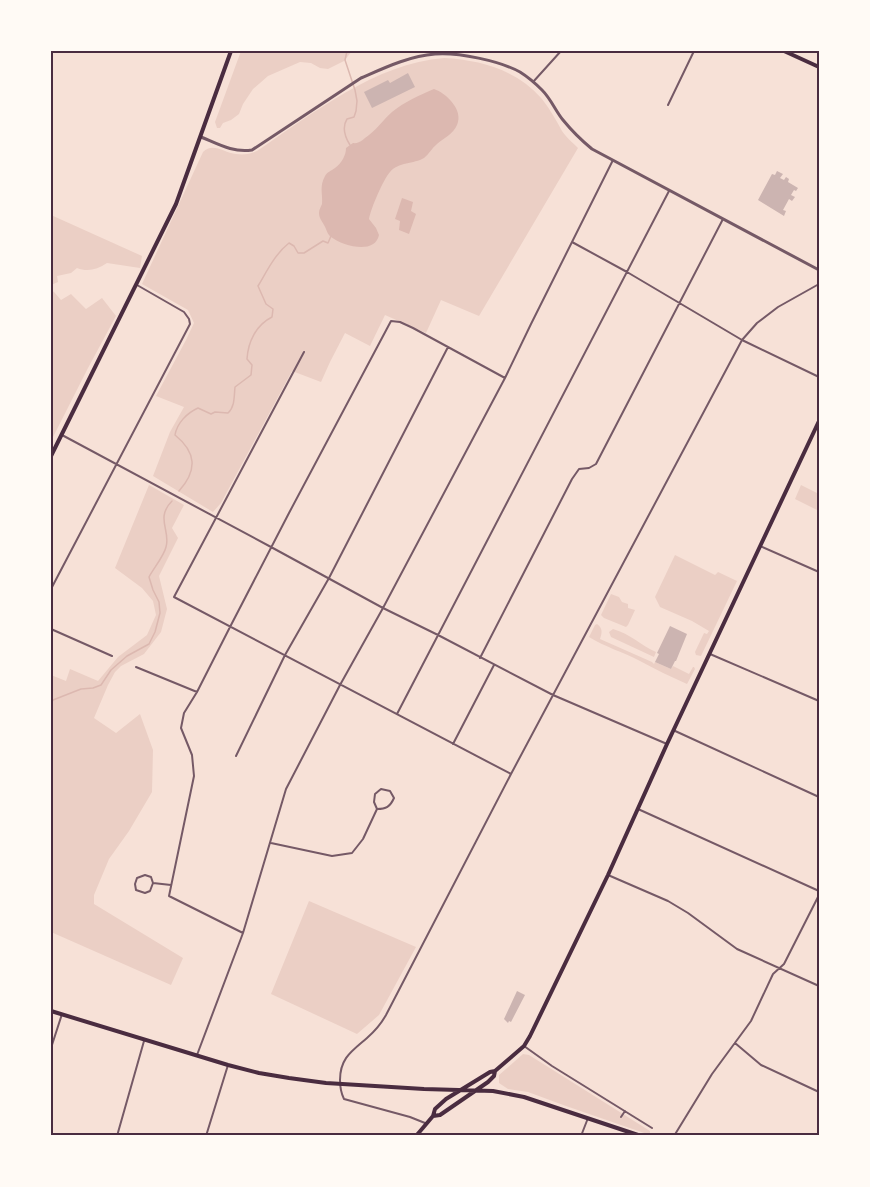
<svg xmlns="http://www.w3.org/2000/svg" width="870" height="1187" font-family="Bitter,serif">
	<rect width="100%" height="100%" fill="#f7e1d7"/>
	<path fill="#ebcfc5" d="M 241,51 L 352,51 L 344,61 L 328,69 L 320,68 L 311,63 L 300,62 L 268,76 L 253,89 L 243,104 L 239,114 L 231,120 L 223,123 L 220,128 L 217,128 L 215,122 Z
		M 444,58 C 481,60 517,70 542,99 C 550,109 556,120 562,131 C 566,137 573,143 578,148 L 479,316 L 441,300 L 426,333 L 385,315 L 370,346 L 345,333 L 330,362 L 321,382 L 292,371 L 221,503 L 213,512 L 153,476 L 170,432 L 184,407 L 156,396 L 186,340 L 194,323 L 188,310 L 142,284 L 203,152 C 213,142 224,153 236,154 C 244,155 250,154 257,151 C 312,114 376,63 444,58 Z
		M 51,215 L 142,256 L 140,268 L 107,263 C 97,270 87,272 77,268 L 71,273 L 57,276 L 58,282 L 51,285 Z
		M 51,290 L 54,292 L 61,300 L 71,294 L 86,309 L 102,298 L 116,316 L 88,368 L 51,441 Z
		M 149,485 L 184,505 L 172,528 L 178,538 L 159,576 L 167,609 L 161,632 L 144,654 L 121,666 L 115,672 L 108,685 L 94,718 L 116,733 L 140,714 L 153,750 L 152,792 L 129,831 L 109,859 L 94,895 L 94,904 L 183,958 L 171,985 L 51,932 L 51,675 L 66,681 L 70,669 L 98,681 L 118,657 L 147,635 L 156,615 L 153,601 L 142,588 L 115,568 Z
		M 801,485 L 819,494 L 819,511 L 795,499 Z
		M 675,555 L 715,575 L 718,572 L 737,581 L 701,656 L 696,655 L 695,652 L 704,633 L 707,634 L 709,631 L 692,621 L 660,607 L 655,597 Z
		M 611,594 L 619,597 L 622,602 L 628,604 L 628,608 L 635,610 L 628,625 L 626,627 L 604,618 L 601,615 Z
		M 597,624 C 603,628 602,633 600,639 L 652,662 L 654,664 L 655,662 L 671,669 L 673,666 L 689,674 L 693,667 L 694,667 L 695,669 L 687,684 C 671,677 655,669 640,661 C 623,652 605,647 589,637 L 595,625 Z
		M 613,629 C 631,634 640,645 656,652 L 654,657 L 611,637 L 609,632 Z
		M 309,901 L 416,947 L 379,1015 L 357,1034 L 271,994 Z
		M 523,1054 L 529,1055 L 650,1131 L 650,1135 L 566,1106 L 528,1092 L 508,1089 L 499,1083 L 499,1075 Z"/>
	<path fill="#dcb8b0" d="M 434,89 C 446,93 464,110 457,125 C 453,134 444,138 437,144 C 432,148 429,154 424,158 C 414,164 398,162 390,172 C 383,180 371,208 369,219 L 376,228 L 379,235 C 375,255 343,246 331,237 C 327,234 327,230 324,225 C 322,221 319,218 319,213 C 319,209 321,207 322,204 C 323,194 319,187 325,176 C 327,172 331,171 335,168 C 342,163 346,155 346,148 L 353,143 C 360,144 363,139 369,135 C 378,128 384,119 392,112 C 404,102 420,95 434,89 Z
		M 402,198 L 413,202 L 411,211 L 416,214 L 409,234 L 399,230 L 400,221 L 395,219 Z"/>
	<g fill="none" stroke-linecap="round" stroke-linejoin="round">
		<path stroke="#dcb8b0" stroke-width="1.5" d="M 347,51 L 345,60 L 355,90 L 357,101 L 356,111 L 354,117 L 347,119 C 342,127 345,137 350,145
			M 179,491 C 198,470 196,452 175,435 C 177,423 187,413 198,408 L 211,414 L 215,412 L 228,413 C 235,407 234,396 235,387 L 251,375 L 252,365 L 247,359 C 248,342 256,325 272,317 L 273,309 L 266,304 L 258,286 C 267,271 275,254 289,243 L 294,246 L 298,253 L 304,253 L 323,241 L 328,243 L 331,236
			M 51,703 L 53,700 L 81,689 L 93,688 L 101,685 L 111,670 L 127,656 L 149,644 L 155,632 L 160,613 L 159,602 L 153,590 L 149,577 C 153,569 164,556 166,547 C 171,531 155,518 172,501"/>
	</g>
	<path fill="#ccb4b1" d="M 408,73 L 415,87 L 372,108 L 364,92 L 388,80 L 390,83 Z
		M 777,171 L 783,174 L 780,178 L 784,180 L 786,177 L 789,179 L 788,182 L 798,188 L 796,191 L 794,190 L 791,195 L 795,197 L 792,201 L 789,199 L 783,210 L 786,211 L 784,216 L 758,200 L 772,174 L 775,175 Z
		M 670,626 L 687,634 L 676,661 L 675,661 L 671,669 L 655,662 L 659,654 L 657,653 Z
		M 517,991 L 525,995 L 511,1022 L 509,1021 L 508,1023 L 504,1019 Z"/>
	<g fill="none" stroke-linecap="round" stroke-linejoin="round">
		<path stroke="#755966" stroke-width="2" d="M 533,82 L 561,51
			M 668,105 L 694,51
			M 572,242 L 627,272 L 742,340 L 819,377
			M 304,352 L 174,597 L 511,774
			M 62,435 L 271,547 L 383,608 L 438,635 L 553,695 L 667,744
			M 760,546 L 819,572
			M 51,589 L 190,324 L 189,319 L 184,312 L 137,285
			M 51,629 L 112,656
			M 710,654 L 819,701
			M 480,658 L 572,479 L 579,469 L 589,468 L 596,464 L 723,219
			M 136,667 L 197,692
			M 397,714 L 669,191
			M 673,730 L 819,797
			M 453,744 L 494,665
			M 236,756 L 285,655 L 329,578 L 448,347
			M 638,809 L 819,891
			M 271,843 L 332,856 L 352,853 L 363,839 L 377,809 L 374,802 L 375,794 L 381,789 L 390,791 L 394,798 C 390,807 386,809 377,809
			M 608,875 L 668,901 L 688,913 L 737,949 L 819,986
			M 153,883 L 150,891 L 145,893 L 136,890 L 135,884 L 137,878 L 145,875 L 151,877 L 153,883 L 171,885
			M 243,933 L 169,896 L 194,776 L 192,755 L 181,728 L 184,713 L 197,692 L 230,627 L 289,513 L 391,321 L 400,322 L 413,328 L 505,378
			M 735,1043 L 761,1065 L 819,1092
			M 524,1046 L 552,1066 L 652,1128
			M 51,1048 L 62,1014
			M 197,1055 L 243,933 L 286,789 L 340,685 L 383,608 L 505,378 L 531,324 L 613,160
			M 621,1117 L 625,1111
			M 425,1123 L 410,1117 L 344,1099 C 341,1093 340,1087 340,1080 C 340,1058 352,1051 367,1038 C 375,1031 381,1024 386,1015 L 511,774 L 742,340 L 757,323 L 778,307 L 819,284
			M 117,1136 L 144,1041
			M 206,1136 L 228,1065
			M 581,1136 L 588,1118
			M 674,1136 L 712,1074 L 751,1021 L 773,974 L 784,964 L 819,895"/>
		<path stroke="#755966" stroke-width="3" d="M 201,137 C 218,144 233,153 252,150 L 361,78 C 384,68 409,56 435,54 C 458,52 500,61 520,72 C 528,77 535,83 542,90 C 551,99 555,110 563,120 C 572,131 581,140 592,149 L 819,270"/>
		<path stroke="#4a2c40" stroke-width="4" d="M 784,51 L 819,67
			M 51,456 L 176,204 L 231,51
			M 51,1011 L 228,1065 L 259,1073 L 289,1078 L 326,1083 L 424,1089 L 493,1091 L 524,1097 L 641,1136
			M 433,1116 L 440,1115 L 488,1082 L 494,1076 L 495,1071 L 524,1046 L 530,1036 L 608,875 L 667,744 L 819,421
			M 416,1136 L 433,1116 L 435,1109 L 446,1099 L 490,1072 L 495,1071"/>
	</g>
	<rect width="870" height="1187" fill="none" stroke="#fffaf5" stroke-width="105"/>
	<rect x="52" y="52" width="766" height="1082" fill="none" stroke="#4a2c40" stroke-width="2"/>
</svg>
